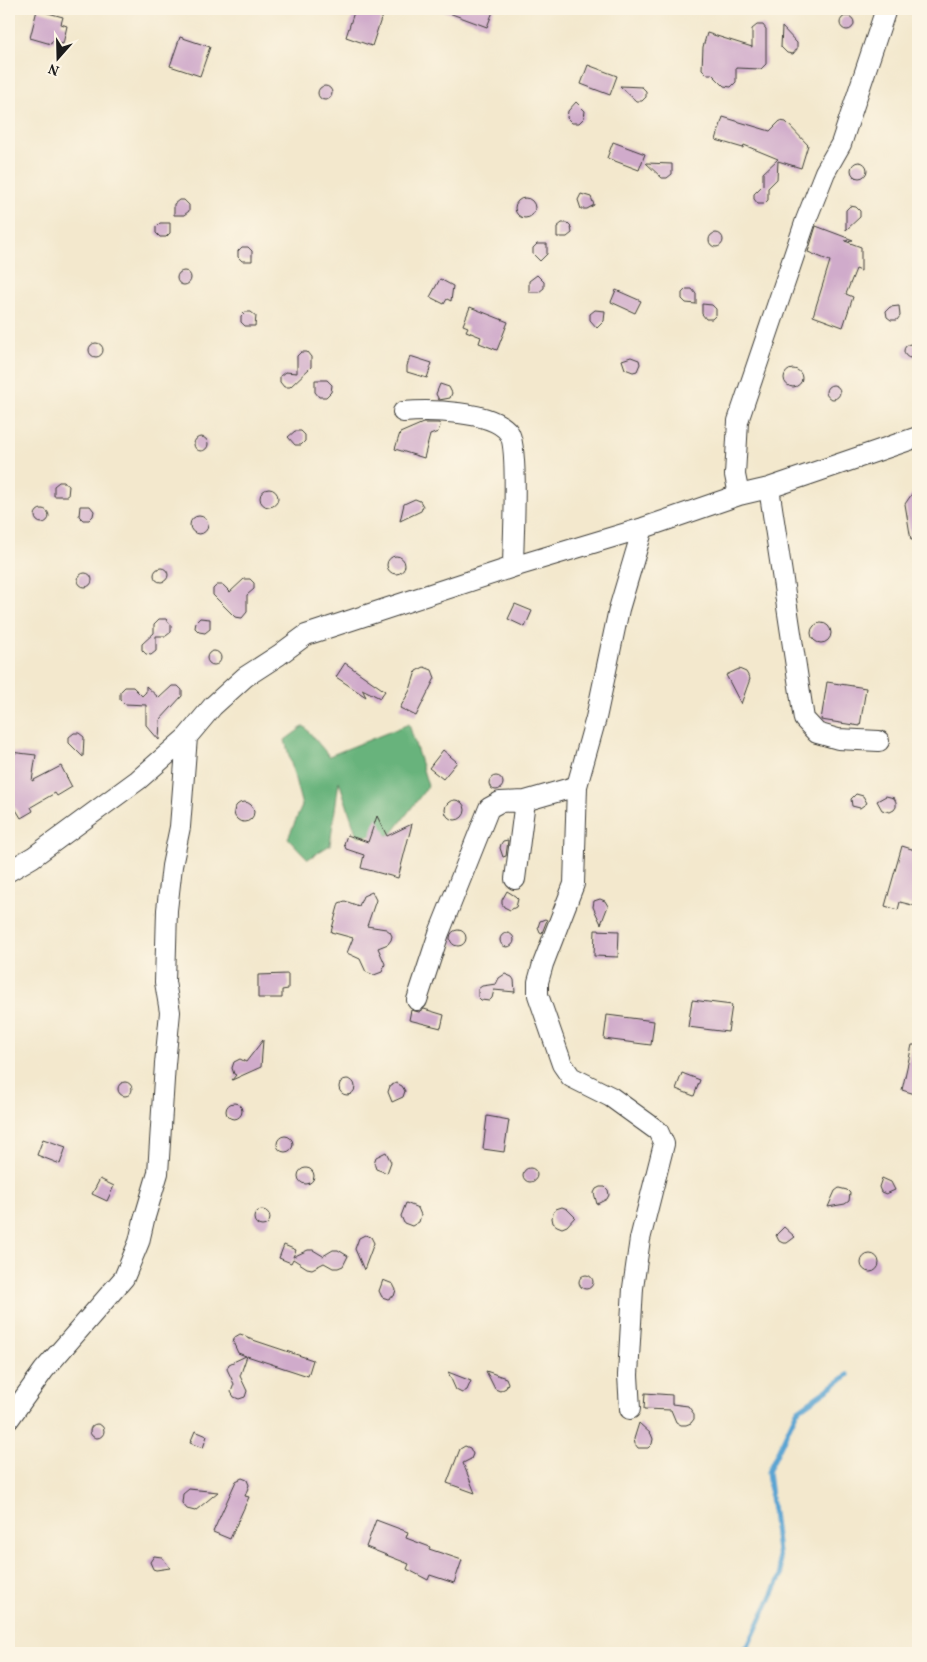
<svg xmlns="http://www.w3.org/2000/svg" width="927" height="1662" font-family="Vollkorn,serif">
	<rect width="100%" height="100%" fill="#fcf5e5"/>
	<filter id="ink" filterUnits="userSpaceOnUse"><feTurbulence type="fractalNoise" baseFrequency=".02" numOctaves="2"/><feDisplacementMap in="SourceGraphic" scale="10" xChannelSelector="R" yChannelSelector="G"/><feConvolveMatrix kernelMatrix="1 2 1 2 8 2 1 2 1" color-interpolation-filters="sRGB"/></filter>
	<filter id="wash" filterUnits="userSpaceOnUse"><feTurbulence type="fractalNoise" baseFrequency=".0096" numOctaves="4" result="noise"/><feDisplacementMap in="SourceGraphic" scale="20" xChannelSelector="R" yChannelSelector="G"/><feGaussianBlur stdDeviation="1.12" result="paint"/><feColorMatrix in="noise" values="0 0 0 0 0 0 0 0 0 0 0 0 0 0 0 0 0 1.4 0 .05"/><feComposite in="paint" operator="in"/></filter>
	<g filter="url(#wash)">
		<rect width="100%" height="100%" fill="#f3e8cd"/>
		<path fill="#68b37c" stroke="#42684c" d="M 409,724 L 428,786 L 391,835 L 357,836 L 339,781 L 330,845 L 308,859 L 288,838 L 302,806 L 285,740 L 304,726 L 329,756 Z"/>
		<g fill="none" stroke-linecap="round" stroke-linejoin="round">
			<path stroke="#5aa4d2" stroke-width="5" d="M 737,1653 L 748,1646 L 781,1576 L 768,1472 L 797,1411 L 848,1375"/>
		</g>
		<g id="blocks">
			<path fill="#d0abcb" d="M 355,9 L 361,9 L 382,16 L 372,46 L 346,37 Z
				M 442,9 L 494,9 L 487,27 L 441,10 Z
				M 37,10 L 63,17 L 61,24 L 67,26 L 63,44 L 52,41 L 51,44 L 30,38 Z
				M840 23a7 7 0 1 1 14 0a7 7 0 1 1-14 0Z
				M 757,25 L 763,25 L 766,29 L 766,64 L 761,69 L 736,68 L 736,82 L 731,87 L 724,86 L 712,74 L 707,74 L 702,69 L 703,47 L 707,33 L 752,47 L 752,29 Z
				M 782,27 L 797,43 L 797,49 L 793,54 L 787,53 L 781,47 Z
				M 180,37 L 210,47 L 200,76 L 170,66 Z
				M 588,65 L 617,76 L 610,95 L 581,84 Z
				M318 93a7 7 0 1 1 14 0a7 7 0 1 1-14 0Z
				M 620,86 L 642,87 L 646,91 L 646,97 L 642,101 L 636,101 Z
				M 576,102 L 585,111 L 584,118 L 579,123 L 572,123 L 567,118 L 568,111 Z
				M 723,117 L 770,131 L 780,121 L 786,122 L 808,145 L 801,168 L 778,161 L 777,179 L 768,188 L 768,200 L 764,204 L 758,204 L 754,199 L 754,194 L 763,185 L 763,173 L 778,159 L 744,145 L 743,148 L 716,140 Z
				M 613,142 L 645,154 L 639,170 L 607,158 Z
				M851 170a8 8 0 1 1 16 0a8 8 0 1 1-16 0Z
				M 646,163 L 672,164 L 672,174 L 667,178 L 662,178 Z
				M 581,194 L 591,197 L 594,205 L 587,209 L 581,209 L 578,200 Z
				M515 208a10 10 0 1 1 20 0a10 10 0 1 1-20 0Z
				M 179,200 L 184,200 L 189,205 L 189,211 L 184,215 L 174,215 L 174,204 Z
				M 850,206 L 856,207 L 860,211 L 860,217 L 846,230 L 846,210 Z
				M 160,223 L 170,223 L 170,233 L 166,237 L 160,237 L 156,233 L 156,227 Z
				M 562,223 L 567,223 L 571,227 L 572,233 L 567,237 L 557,237 L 557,227 Z
				M 816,226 L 853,240 L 845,241 L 861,247 L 861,271 L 856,269 L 846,294 L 853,297 L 843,327 L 813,316 L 830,261 L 808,252 Z
				M709 240a7 7 0 1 1 14 0a7 7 0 1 1-14 0Z
				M 537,244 L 547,244 L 547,254 L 540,261 L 533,254 L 533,248 Z
				M 242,247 L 248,247 L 252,251 L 252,261 L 242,261 L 238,257 L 238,251 Z
				M177 278a7 7 0 1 1 14 0a7 7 0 1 1-14 0Z
				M 537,275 L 544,282 L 544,288 L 539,292 L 529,292 L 529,281 Z
				M 440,279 L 453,286 L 451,301 L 447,299 L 444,304 L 430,297 Z
				M 686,289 L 692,289 L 696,294 L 696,304 L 686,303 L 682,299 L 682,293 Z
				M 616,290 L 641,301 L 635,313 L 611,302 Z
				M 702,304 L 712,305 L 716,309 L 716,315 L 712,319 L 706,319 L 702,314 Z
				M 899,306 L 900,316 L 897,320 L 891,320 L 887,317 L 886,311 L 890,307 Z
				M 470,307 L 508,322 L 497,350 L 479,343 L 481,337 L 466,331 L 468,327 L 463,325 Z
				M 595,310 L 605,311 L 604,321 L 597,328 L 590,320 L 590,314 Z
				M 245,312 L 251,312 L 256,316 L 255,326 L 245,326 L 241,322 L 241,316 Z
				M89 350a7 7 0 1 1 14 0a7 7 0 1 1-14 0Z
				M904 351a7 7 0 1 1 14 0a7 7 0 1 1-14 0Z
				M 301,352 L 307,352 L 311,357 L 311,367 L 290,387 L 284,387 L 280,382 L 280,376 L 285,372 L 297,373 L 297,356 Z
				M 410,356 L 432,363 L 427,378 L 407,372 L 407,366 Z
				M 631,357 L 639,360 L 640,364 L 637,371 L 633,372 L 625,369 L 622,360 Z
				M784 378a9 9 0 1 1 18 0a9 9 0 1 1-18 0Z
				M 315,380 L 327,380 L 332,385 L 331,392 L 326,397 L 319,397 L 315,392 Z
				M 440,384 L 449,387 L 452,393 L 450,398 L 439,400 L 436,394 Z
				M826 392a7 7 0 1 1 14 0a7 7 0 1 1-14 0Z
				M 423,423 L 439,423 L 440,426 L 438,432 L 430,435 L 424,458 L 395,449 L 400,433 Z
				M 295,431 L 301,431 L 305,435 L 305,441 L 301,445 L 295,445 L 288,437 Z
				M194 444a7 7 0 1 1 14 0a7 7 0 1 1-14 0Z
				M 59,482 L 64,482 L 69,486 L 68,496 L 54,496 L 54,486 Z
				M 918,485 L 918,539 L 911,540 L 905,504 Z
				M260 498a9 9 0 1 1 18 0a9 9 0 1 1-18 0Z
				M 415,499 L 420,501 L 423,506 L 421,511 L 400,521 L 404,504 Z
				M 80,506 L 90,506 L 94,511 L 93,516 L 89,520 L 83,520 L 79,516 Z
				M35 516a7 7 0 1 1 14 0a7 7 0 1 1-14 0Z
				M190 525a9 9 0 1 1 18 0a9 9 0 1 1-18 0Z
				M387 565a9 9 0 1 1 18 0a9 9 0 1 1-18 0Z
				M154 575a7 7 0 1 1 14 0a7 7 0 1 1-14 0Z
				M78 580a7 7 0 1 1 14 0a7 7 0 1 1-14 0Z
				M 244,579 L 250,579 L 254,583 L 254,589 L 247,595 L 247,612 L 242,618 L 235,617 L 213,595 L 213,589 L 217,585 L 223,585 L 230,592 Z
				M 515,604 L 532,611 L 525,627 L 508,619 Z
				M 200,618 L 210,619 L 210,629 L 205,633 L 199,632 L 195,628 L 196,622 Z
				M 159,619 L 166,619 L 171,625 L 171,632 L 166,636 L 156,636 L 156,651 L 151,655 L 146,654 L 142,650 L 142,644 L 154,633 L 154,624 Z
				M811 633a10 10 0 1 1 20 0a10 10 0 1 1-20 0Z
				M207 658a7 7 0 1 1 14 0a7 7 0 1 1-14 0Z
				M 345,663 L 385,691 L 380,698 L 362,689 L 366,697 L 336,677 Z
				M 424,667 L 432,670 L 435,678 L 416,716 L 400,708 L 410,690 L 416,671 Z
				M 739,669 L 746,672 L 750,679 L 741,704 L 726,675 Z
				M 827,682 L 866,688 L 860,726 L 821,720 Z
				M 146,686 L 159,698 L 172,686 L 178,686 L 182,690 L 182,696 L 160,720 L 159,740 L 146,725 L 146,705 L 125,704 L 120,699 L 120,692 L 125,687 L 133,687 L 142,696 L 146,692 Z
				M 74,733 L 79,733 L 84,737 L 83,757 L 69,743 L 69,737 Z
				M 443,750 L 457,762 L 443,779 L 429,768 Z
				M 10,752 L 36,755 L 32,781 L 61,766 L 72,787 L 57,796 L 55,793 L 31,807 L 33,811 L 21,818 L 9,798 L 9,765 Z
				M489 783a7 7 0 1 1 14 0a7 7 0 1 1-14 0Z
				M 856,794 L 863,796 L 867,803 L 860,808 L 852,806 L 851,799 Z
				M 886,796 L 894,798 L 896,802 L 896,807 L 894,810 L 890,812 L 882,810 L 877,801 Z
				M445 810a10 10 0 1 1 20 0a10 10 0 1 1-20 0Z
				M234 812a10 10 0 1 1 20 0a10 10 0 1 1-20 0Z
				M 377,816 L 387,836 L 412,824 L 398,878 L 361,868 L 364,855 L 346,849 L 344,844 L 347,835 L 368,842 Z
				M 508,840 L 506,856 L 503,857 L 500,848 L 501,844 L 503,841 Z
				M 902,846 L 918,851 L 918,898 L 916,906 L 900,902 L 898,910 L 885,906 Z
				M 507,891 L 515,896 L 518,899 L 516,907 L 510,910 L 504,907 L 502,904 L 502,900 Z
				M 372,892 L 376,900 L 367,926 L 386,929 L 390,932 L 392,936 L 391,940 L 388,944 L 378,948 L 385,964 L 382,972 L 374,975 L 366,972 L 360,959 L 347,953 L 353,938 L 331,932 L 339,903 L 345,901 L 359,906 L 363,896 Z
				M 600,899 L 605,901 L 608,906 L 601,924 L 593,907 L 594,901 Z
				M 545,919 L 547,920 L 542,933 L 540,932 L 538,927 L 540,921 Z
				M 595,930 L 619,931 L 618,957 L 594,956 Z
				M450 938a8 8 0 1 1 16 0a8 8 0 1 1-16 0Z
				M500 940a7 7 0 1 1 14 0a7 7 0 1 1-14 0Z
				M 288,974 L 288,989 L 282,990 L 282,998 L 258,998 L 258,975 Z
				M 505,974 L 512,977 L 514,980 L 515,992 L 494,990 L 492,998 L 489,1001 L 481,1000 L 478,997 L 478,989 L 482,986 L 496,984 L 499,978 Z
				M 692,1000 L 732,1005 L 728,1032 L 688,1027 Z
				M 424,1009 L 444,1015 L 441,1028 L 409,1020 L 411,1010 L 419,1012 Z
				M 607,1015 L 654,1021 L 651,1045 L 604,1039 Z
				M 263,1040 L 261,1067 L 232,1080 L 236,1075 L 234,1074 L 232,1068 L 234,1062 L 240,1059 L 246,1062 Z
				M 912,1045 L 918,1045 L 918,1095 L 902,1090 Z
				M 682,1073 L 700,1080 L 694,1096 L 676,1089 Z
				M339 1087a8 8 0 1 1 16 0a8 8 0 1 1-16 0Z
				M118 1089a7 7 0 1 1 14 0a7 7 0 1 1-14 0Z
				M 396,1083 L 402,1086 L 405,1091 L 403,1097 L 392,1102 L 388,1092 L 390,1086 Z
				M226 1111a8 8 0 1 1 16 0a8 8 0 1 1-16 0Z
				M 487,1116 L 509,1120 L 504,1152 L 483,1149 Z
				M277 1144a8 8 0 1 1 16 0a8 8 0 1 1-16 0Z
				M 43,1139 L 66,1147 L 60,1164 L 37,1155 Z
				M 386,1152 L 391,1162 L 387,1173 L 376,1169 L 374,1163 L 376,1157 Z
				M523 1175a7 7 0 1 1 14 0a7 7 0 1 1-14 0Z
				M298 1176a8 8 0 1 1 16 0a8 8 0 1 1-16 0Z
				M 882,1178 L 891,1182 L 895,1190 L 886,1194 L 881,1192 L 879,1187 Z
				M 100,1179 L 114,1186 L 107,1201 L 92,1194 Z
				M 600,1187 L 605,1187 L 608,1190 L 609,1195 L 607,1199 L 597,1204 L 594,1193 L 596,1189 Z
				M 839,1188 L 847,1190 L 850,1193 L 849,1201 L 845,1204 L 828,1207 L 835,1191 Z
				M 406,1203 L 418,1208 L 421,1215 L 419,1222 L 412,1226 L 404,1223 L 401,1216 Z
				M 562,1207 L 567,1209 L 575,1217 L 567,1226 L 562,1228 L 557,1226 L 553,1223 L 552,1218 L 553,1213 L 556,1209 Z
				M254 1218a8 8 0 1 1 16 0a8 8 0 1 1-16 0Z
				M 784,1227 L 795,1237 L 787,1243 L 783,1243 L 779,1241 L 776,1235 Z
				M 365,1235 L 371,1237 L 374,1243 L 364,1270 L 355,1249 L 359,1238 Z
				M 284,1245 L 296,1250 L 293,1257 L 308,1250 L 313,1250 L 323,1256 L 333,1250 L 338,1250 L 348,1256 L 343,1266 L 338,1268 L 333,1268 L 324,1263 L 312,1269 L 307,1268 L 293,1259 L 291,1263 L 279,1258 Z
				M861 1263a9 9 0 1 1 18 0a9 9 0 1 1-18 0Z
				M579 1282a7 7 0 1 1 14 0a7 7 0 1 1-14 0Z
				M 383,1280 L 393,1284 L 396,1290 L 394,1296 L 388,1299 L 382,1297 L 379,1291 Z
				M 240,1334 L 246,1336 L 247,1338 L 313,1360 L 308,1376 L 247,1356 L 240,1376 L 247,1391 L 245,1397 L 239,1399 L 234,1397 L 231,1392 L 234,1384 L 227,1369 L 229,1364 L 246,1356 L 238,1353 L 233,1342 L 235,1337 Z
				M 486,1371 L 506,1378 L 508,1383 L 506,1388 L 500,1391 L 495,1389 Z
				M 448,1372 L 471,1381 L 467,1390 L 462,1393 L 456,1390 Z
				M 645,1393 L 672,1395 L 672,1404 L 688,1406 L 694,1414 L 694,1419 L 691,1423 L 686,1425 L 681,1425 L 676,1422 L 671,1410 L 644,1409 Z
				M 639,1423 L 651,1434 L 653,1439 L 652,1444 L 648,1448 L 638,1448 L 635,1444 L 634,1439 Z
				M90 1431a7 7 0 1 1 14 0a7 7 0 1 1-14 0Z
				M 195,1431 L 207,1436 L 203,1448 L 190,1443 Z
				M 465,1446 L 470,1448 L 473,1454 L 471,1459 L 463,1463 L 475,1493 L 447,1483 L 460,1449 Z
				M 242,1478 L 247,1480 L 249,1485 L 245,1496 L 249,1497 L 230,1539 L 213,1532 L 236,1481 Z
				M 189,1489 L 218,1492 L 195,1511 L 187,1509 L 182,1503 L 183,1494 Z
				M 376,1520 L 408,1532 L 406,1538 L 430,1547 L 429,1549 L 462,1560 L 454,1583 L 430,1575 L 428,1580 L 407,1569 L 409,1564 L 366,1547 Z
				M 154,1556 L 162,1557 L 170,1568 L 156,1570 L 153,1569 L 150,1562 Z"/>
		</g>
	</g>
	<g filter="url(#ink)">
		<use href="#blocks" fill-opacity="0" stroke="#3c3b37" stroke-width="1"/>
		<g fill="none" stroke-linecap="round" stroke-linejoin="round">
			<g stroke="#3c3b37" stroke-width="22">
				<path id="street" d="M 403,412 C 428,410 493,410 509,433 C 519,448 513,544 513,567
					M 769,488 L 804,719 L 817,733 L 838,739 L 879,741
					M 739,495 L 735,475 L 738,421 L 806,220 L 825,172 L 841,144 L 886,9
					M 9,871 L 33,857 L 138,780 L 187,737 L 213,706 L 245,677 L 279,655 L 306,635 L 513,567 L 643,528 L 739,495 L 769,488 L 918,437
					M 515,879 L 525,801
					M 417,1000 L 439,933 L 489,808 L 500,802 L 525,801 L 577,786
					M 630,1409 L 628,1375 L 633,1288 L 640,1239 L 664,1144 L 658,1131 L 611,1097 L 571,1077 L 562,1064 L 538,995 L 538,982 L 543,964 L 574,884 L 577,786 L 596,718 L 619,609 L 643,528
					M 9,1419 L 44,1370 L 124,1278 L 139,1242 L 144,1220 L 158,1173 L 165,1064 L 170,1012 L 165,982 L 167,910 L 172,866 L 180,827 L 187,737"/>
			</g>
			<use href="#street" stroke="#fff" stroke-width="20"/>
		</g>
	</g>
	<rect width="927" height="1662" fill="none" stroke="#fcf5e5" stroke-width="30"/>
	<g transform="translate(58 58) rotate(200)" stroke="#fcf5e5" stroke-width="4" paint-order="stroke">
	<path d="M0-4L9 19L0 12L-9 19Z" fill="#1c1c1c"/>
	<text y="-8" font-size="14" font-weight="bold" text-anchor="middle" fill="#1c1c1c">N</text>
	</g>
</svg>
